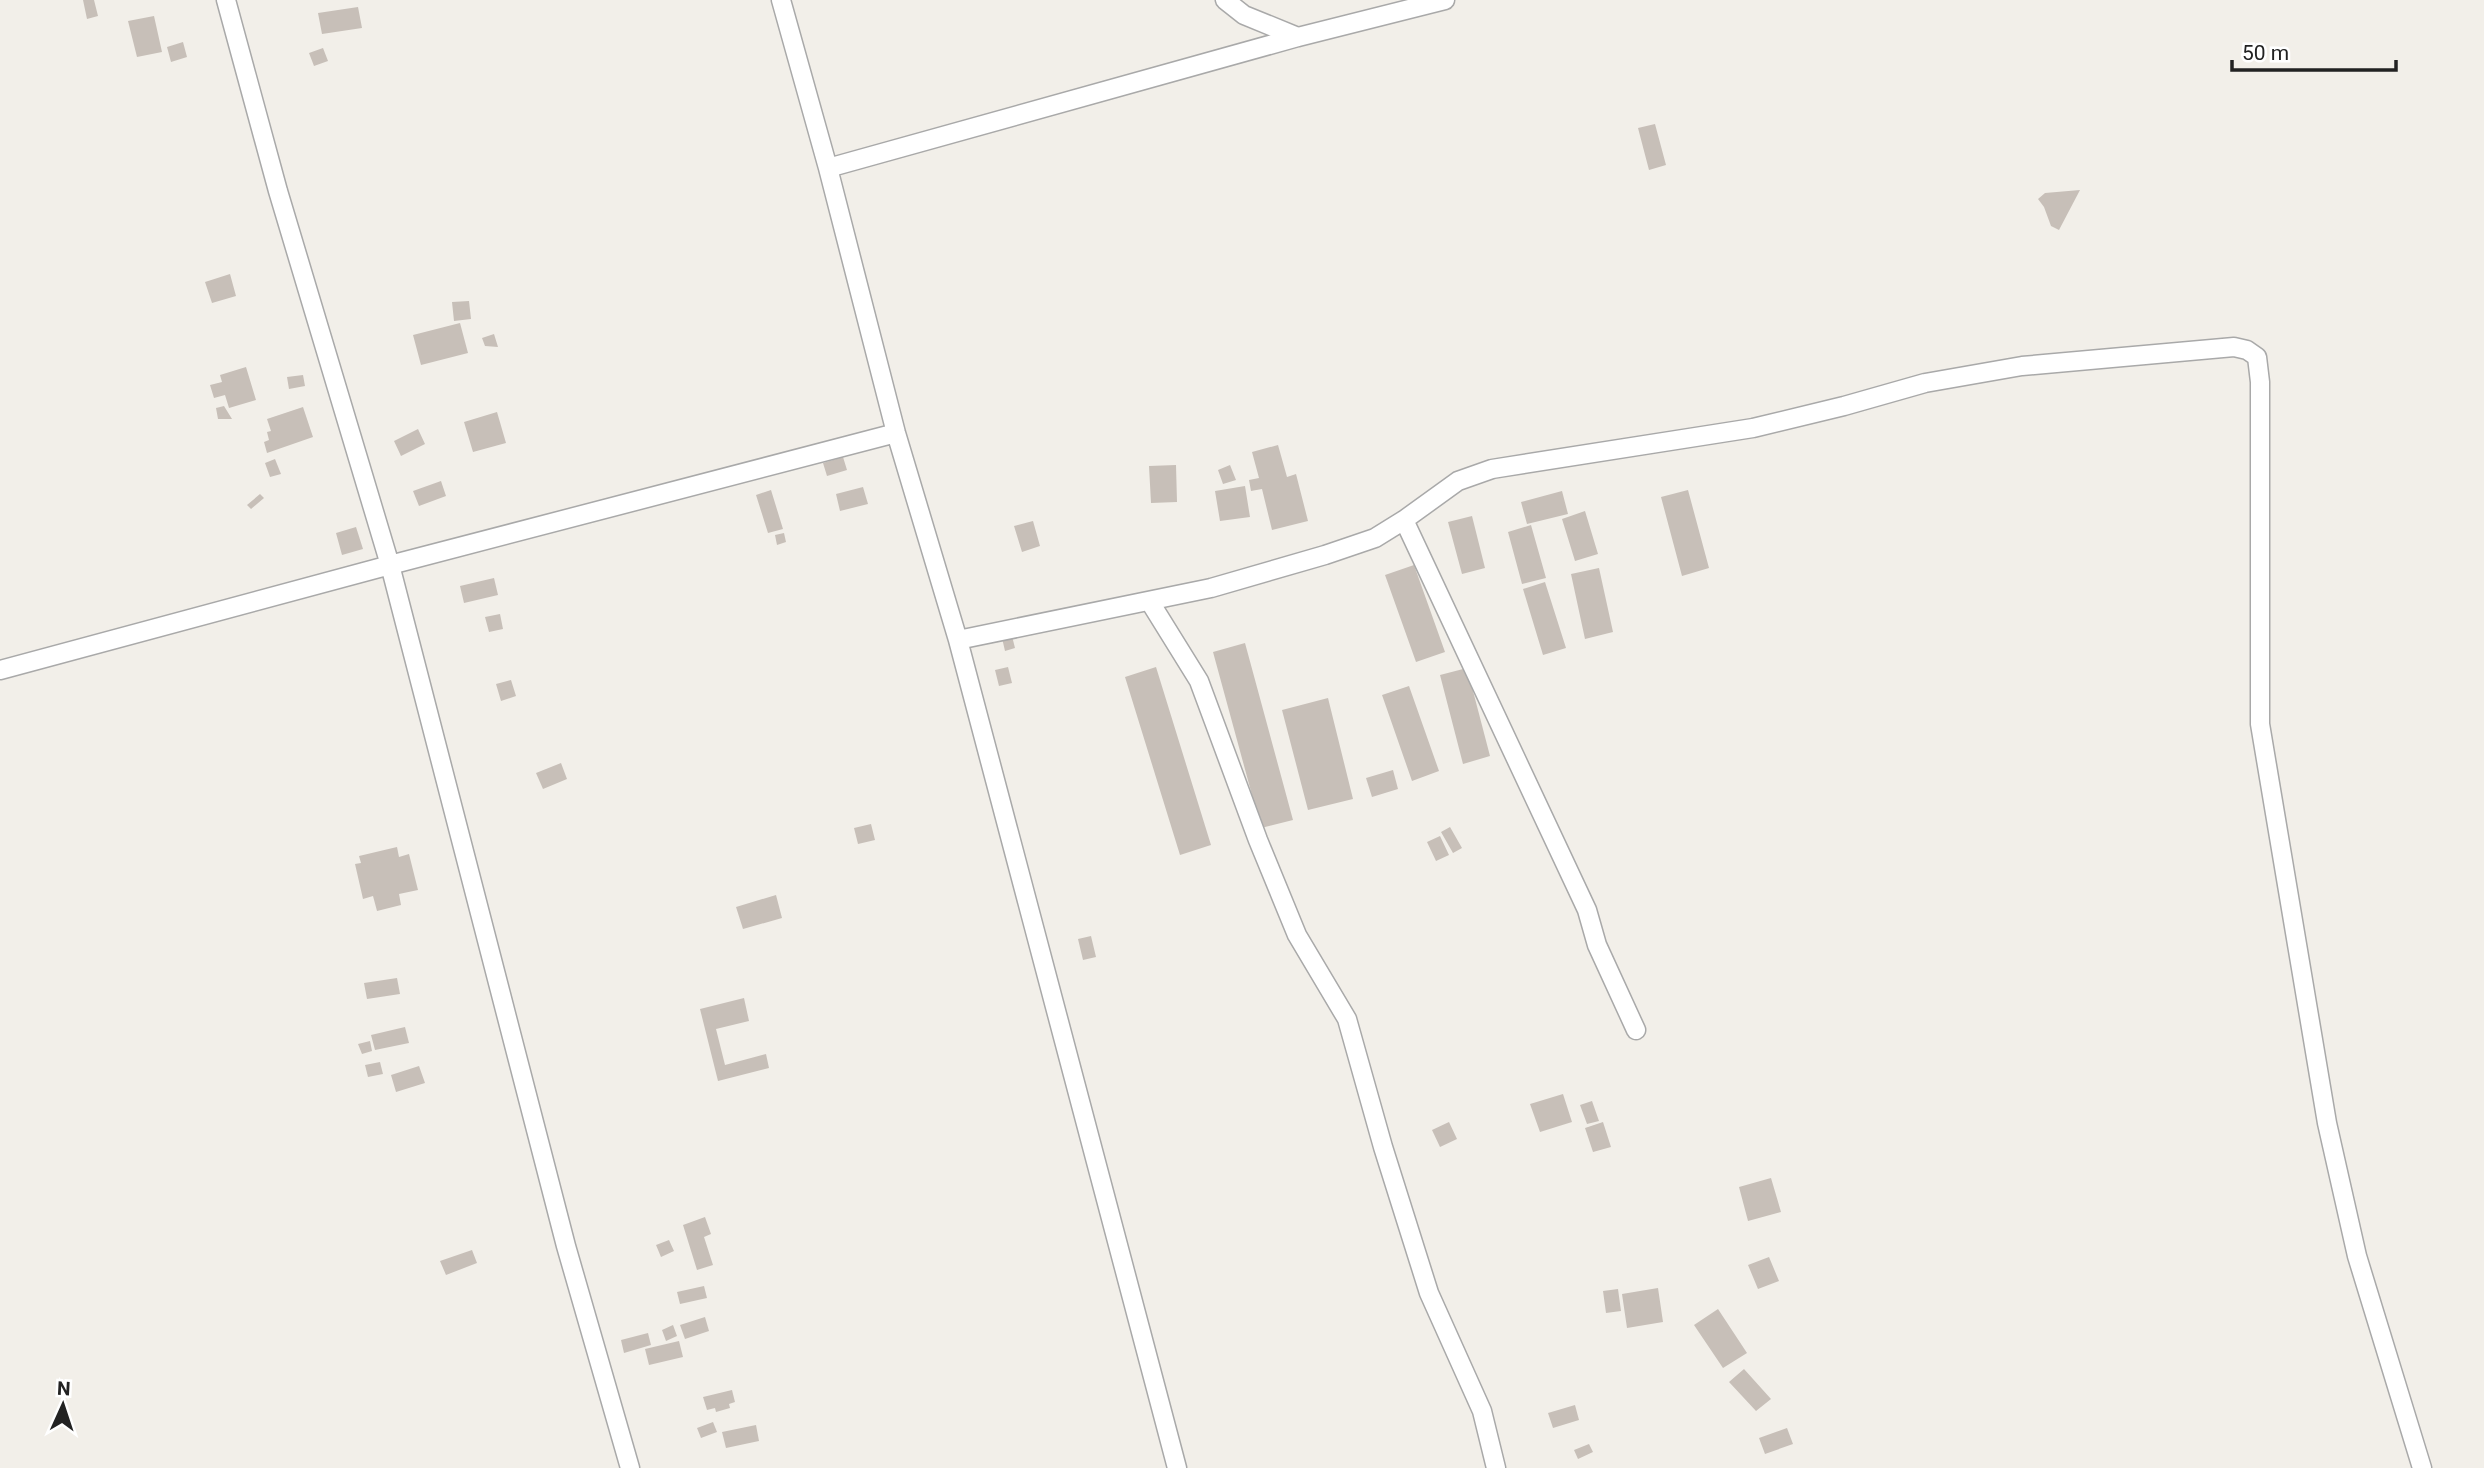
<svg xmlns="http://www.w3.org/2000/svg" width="2484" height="1468" font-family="Roboto,sans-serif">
	<rect width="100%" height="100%" fill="#f2efe9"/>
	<path fill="#c7bfb8" d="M 83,0 L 94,0 L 98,16 L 87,19 Z
		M 358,7 L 362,28 L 322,34 L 318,13 Z
		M 154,16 L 162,52 L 137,57 L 128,21 Z
		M 183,42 L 187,57 L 171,62 L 167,47 Z
		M 323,48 L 328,61 L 314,66 L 309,53 Z
		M 1655,124 L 1666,165 L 1649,170 L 1638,128 Z
		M 2080,190 L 2059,230 L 2051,226 L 2044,207 L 2038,199 L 2045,193 Z
		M 230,274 L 236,296 L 212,303 L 205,282 Z
		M 469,301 L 471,319 L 454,321 L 452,302 Z
		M 460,323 L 468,353 L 421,365 L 413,335 Z
		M 494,334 L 498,347 L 485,346 L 482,338 Z
		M 246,367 L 256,400 L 229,408 L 225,395 L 214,398 L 210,385 L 222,382 L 220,375 Z
		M 303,375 L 305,386 L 289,389 L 287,377 Z
		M 224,406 L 232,419 L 218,419 L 216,408 Z
		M 303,407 L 313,437 L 267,453 L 264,442 L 269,440 L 267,432 L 271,431 L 267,419 Z
		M 497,412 L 506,443 L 473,452 L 464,422 Z
		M 418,429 L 425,444 L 401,456 L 394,441 Z
		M 1278,445 L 1287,477 L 1296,474 L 1308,521 L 1272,530 L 1262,489 L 1251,491 L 1249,480 L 1259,478 L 1252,452 Z
		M 843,457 L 847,470 L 827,476 L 823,463 Z
		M 275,459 L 281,474 L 270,477 L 265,463 Z
		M 1176,465 L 1177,502 L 1151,503 L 1149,466 Z
		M 1230,465 L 1236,480 L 1223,484 L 1218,470 Z
		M 441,481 L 446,496 L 419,506 L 413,491 Z
		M 1245,486 L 1250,517 L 1220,521 L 1215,491 Z
		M 863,487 L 868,504 L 840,511 L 836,494 Z
		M 771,490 L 783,529 L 768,533 L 756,495 Z
		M 1688,490 L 1709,568 L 1682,576 L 1661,497 Z
		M 1562,491 L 1568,514 L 1527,524 L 1521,502 Z
		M 260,494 L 264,498 L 251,509 L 247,505 Z
		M 1585,511 L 1598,554 L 1575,561 L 1562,519 Z
		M 1472,516 L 1485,568 L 1462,574 L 1448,522 Z
		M 1033,521 L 1040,546 L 1022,552 L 1014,526 Z
		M 1531,525 L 1546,578 L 1522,584 L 1508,532 Z
		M 356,527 L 363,549 L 342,555 L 336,533 Z
		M 784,533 L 786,542 L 777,545 L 775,535 Z
		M 1414,565 L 1445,652 L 1416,662 L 1385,575 Z
		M 1599,568 L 1613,632 L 1585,639 L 1571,574 Z
		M 494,578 L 498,595 L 464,603 L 460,586 Z
		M 1545,582 L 1566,648 L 1543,655 L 1523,589 Z
		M 500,614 L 503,629 L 489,632 L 485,617 Z
		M 1012,636 L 1015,648 L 1005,651 L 1002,638 Z
		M 1245,643 L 1293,820 L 1261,828 L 1213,652 Z
		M 1008,667 L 1012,683 L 999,686 L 995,670 Z
		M 1156,667 L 1211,845 L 1180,855 L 1125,677 Z
		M 1467,668 L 1490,756 L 1463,764 L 1440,675 Z
		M 511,680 L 516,696 L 501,701 L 496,684 Z
		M 1409,686 L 1439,771 L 1412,781 L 1382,695 Z
		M 1328,698 L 1353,799 L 1308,810 L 1282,710 Z
		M 561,763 L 567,779 L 543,789 L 536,773 Z
		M 1393,770 L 1398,789 L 1372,797 L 1366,778 Z
		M 871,824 L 875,840 L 858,844 L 854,828 Z
		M 1450,827 L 1462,848 L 1453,853 L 1441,832 Z
		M 1440,836 L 1449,855 L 1436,861 L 1427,842 Z
		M 397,847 L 399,857 L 409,854 L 418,890 L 399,894 L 401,905 L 377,911 L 373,896 L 363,899 L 355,864 L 361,863 L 359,856 Z
		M 776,895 L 782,918 L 743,929 L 736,907 Z
		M 1091,936 L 1096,957 L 1083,960 L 1078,939 Z
		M 397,978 L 400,994 L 367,999 L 364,983 Z
		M 744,998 L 749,1021 L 716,1029 L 725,1065 L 766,1054 L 769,1068 L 718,1081 L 700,1009 Z
		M 405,1027 L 409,1043 L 375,1050 L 371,1035 Z
		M 370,1041 L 372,1051 L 362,1054 L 358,1044 Z
		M 380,1062 L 383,1074 L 368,1077 L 365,1065 Z
		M 419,1066 L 425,1083 L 396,1092 L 391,1075 Z
		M 1563,1094 L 1572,1122 L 1540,1132 L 1530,1104 Z
		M 1592,1101 L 1599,1121 L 1587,1124 L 1580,1105 Z
		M 1449,1122 L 1457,1139 L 1440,1147 L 1432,1130 Z
		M 1603,1122 L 1611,1147 L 1593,1152 L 1585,1128 Z
		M 1771,1178 L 1781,1212 L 1748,1221 L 1739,1187 Z
		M 705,1217 L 711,1234 L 704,1237 L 713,1265 L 697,1270 L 683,1225 Z
		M 669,1240 L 674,1251 L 661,1257 L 656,1245 Z
		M 472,1250 L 477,1263 L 446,1275 L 440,1261 Z
		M 1769,1257 L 1779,1281 L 1758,1289 L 1748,1265 Z
		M 704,1286 L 707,1298 L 680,1304 L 677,1292 Z
		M 1658,1288 L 1663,1322 L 1627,1328 L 1622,1294 Z
		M 1618,1289 L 1621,1311 L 1606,1313 L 1603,1291 Z
		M 1718,1309 L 1747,1353 L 1723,1368 L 1694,1325 Z
		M 705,1317 L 709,1331 L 685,1339 L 680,1325 Z
		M 673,1325 L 677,1336 L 666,1341 L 662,1330 Z
		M 648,1333 L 651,1345 L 624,1353 L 621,1340 Z
		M 679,1341 L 683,1357 L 649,1365 L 645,1349 Z
		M 1744,1369 L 1771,1399 L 1756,1411 L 1729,1382 Z
		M 732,1390 L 735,1402 L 729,1404 L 730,1408 L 716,1412 L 715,1408 L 707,1410 L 703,1397 Z
		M 1575,1405 L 1579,1420 L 1553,1428 L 1548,1413 Z
		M 713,1422 L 717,1432 L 701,1438 L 697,1428 Z
		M 756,1425 L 759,1441 L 726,1448 L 722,1432 Z
		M 1787,1428 L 1793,1444 L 1765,1454 L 1759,1438 Z
		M 1589,1444 L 1593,1452 L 1578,1459 L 1574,1450 Z"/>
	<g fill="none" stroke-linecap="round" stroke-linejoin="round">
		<g stroke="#a9a9a9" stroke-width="21">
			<path id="minor" d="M 226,0 L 278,191 L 390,565 L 566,1246 L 630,1468
				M 781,0 L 828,168 L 896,433 L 958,640 L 1177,1468
				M 1225,0 L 1244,15 L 1298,37
				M 828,168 L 1298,37 L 1445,0
				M 1404,520 L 1587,910 L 1597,945 L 1636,1030
				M 1150,602 L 1199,681 L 1258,840 L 1297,935 L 1347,1019 L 1383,1147 L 1429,1293 L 1482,1411 L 1496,1468
				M 958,640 L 1211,588 L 1325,555 L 1375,538 L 1404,520 L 1458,481 L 1492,469 L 1753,428 L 1844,406 L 1925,383 L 2022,366 L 2234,347 L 2247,350 L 2257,357 L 2260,382 L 2260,724 L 2327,1123 L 2357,1256 L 2422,1468
				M 0,670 L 390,565 L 896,433"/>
		</g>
		<use href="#minor" stroke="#fff" stroke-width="18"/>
	</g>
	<g transform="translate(63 1405) rotate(3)" stroke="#ffffff" stroke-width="5" paint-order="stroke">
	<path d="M0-5L12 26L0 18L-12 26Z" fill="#222222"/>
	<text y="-10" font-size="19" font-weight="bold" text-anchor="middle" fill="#222222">N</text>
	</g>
	<path d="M2232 60v10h164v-10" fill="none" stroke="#222222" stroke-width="3.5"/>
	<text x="2242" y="60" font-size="21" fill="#222222" stroke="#ffffff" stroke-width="5" paint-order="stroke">50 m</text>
</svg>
